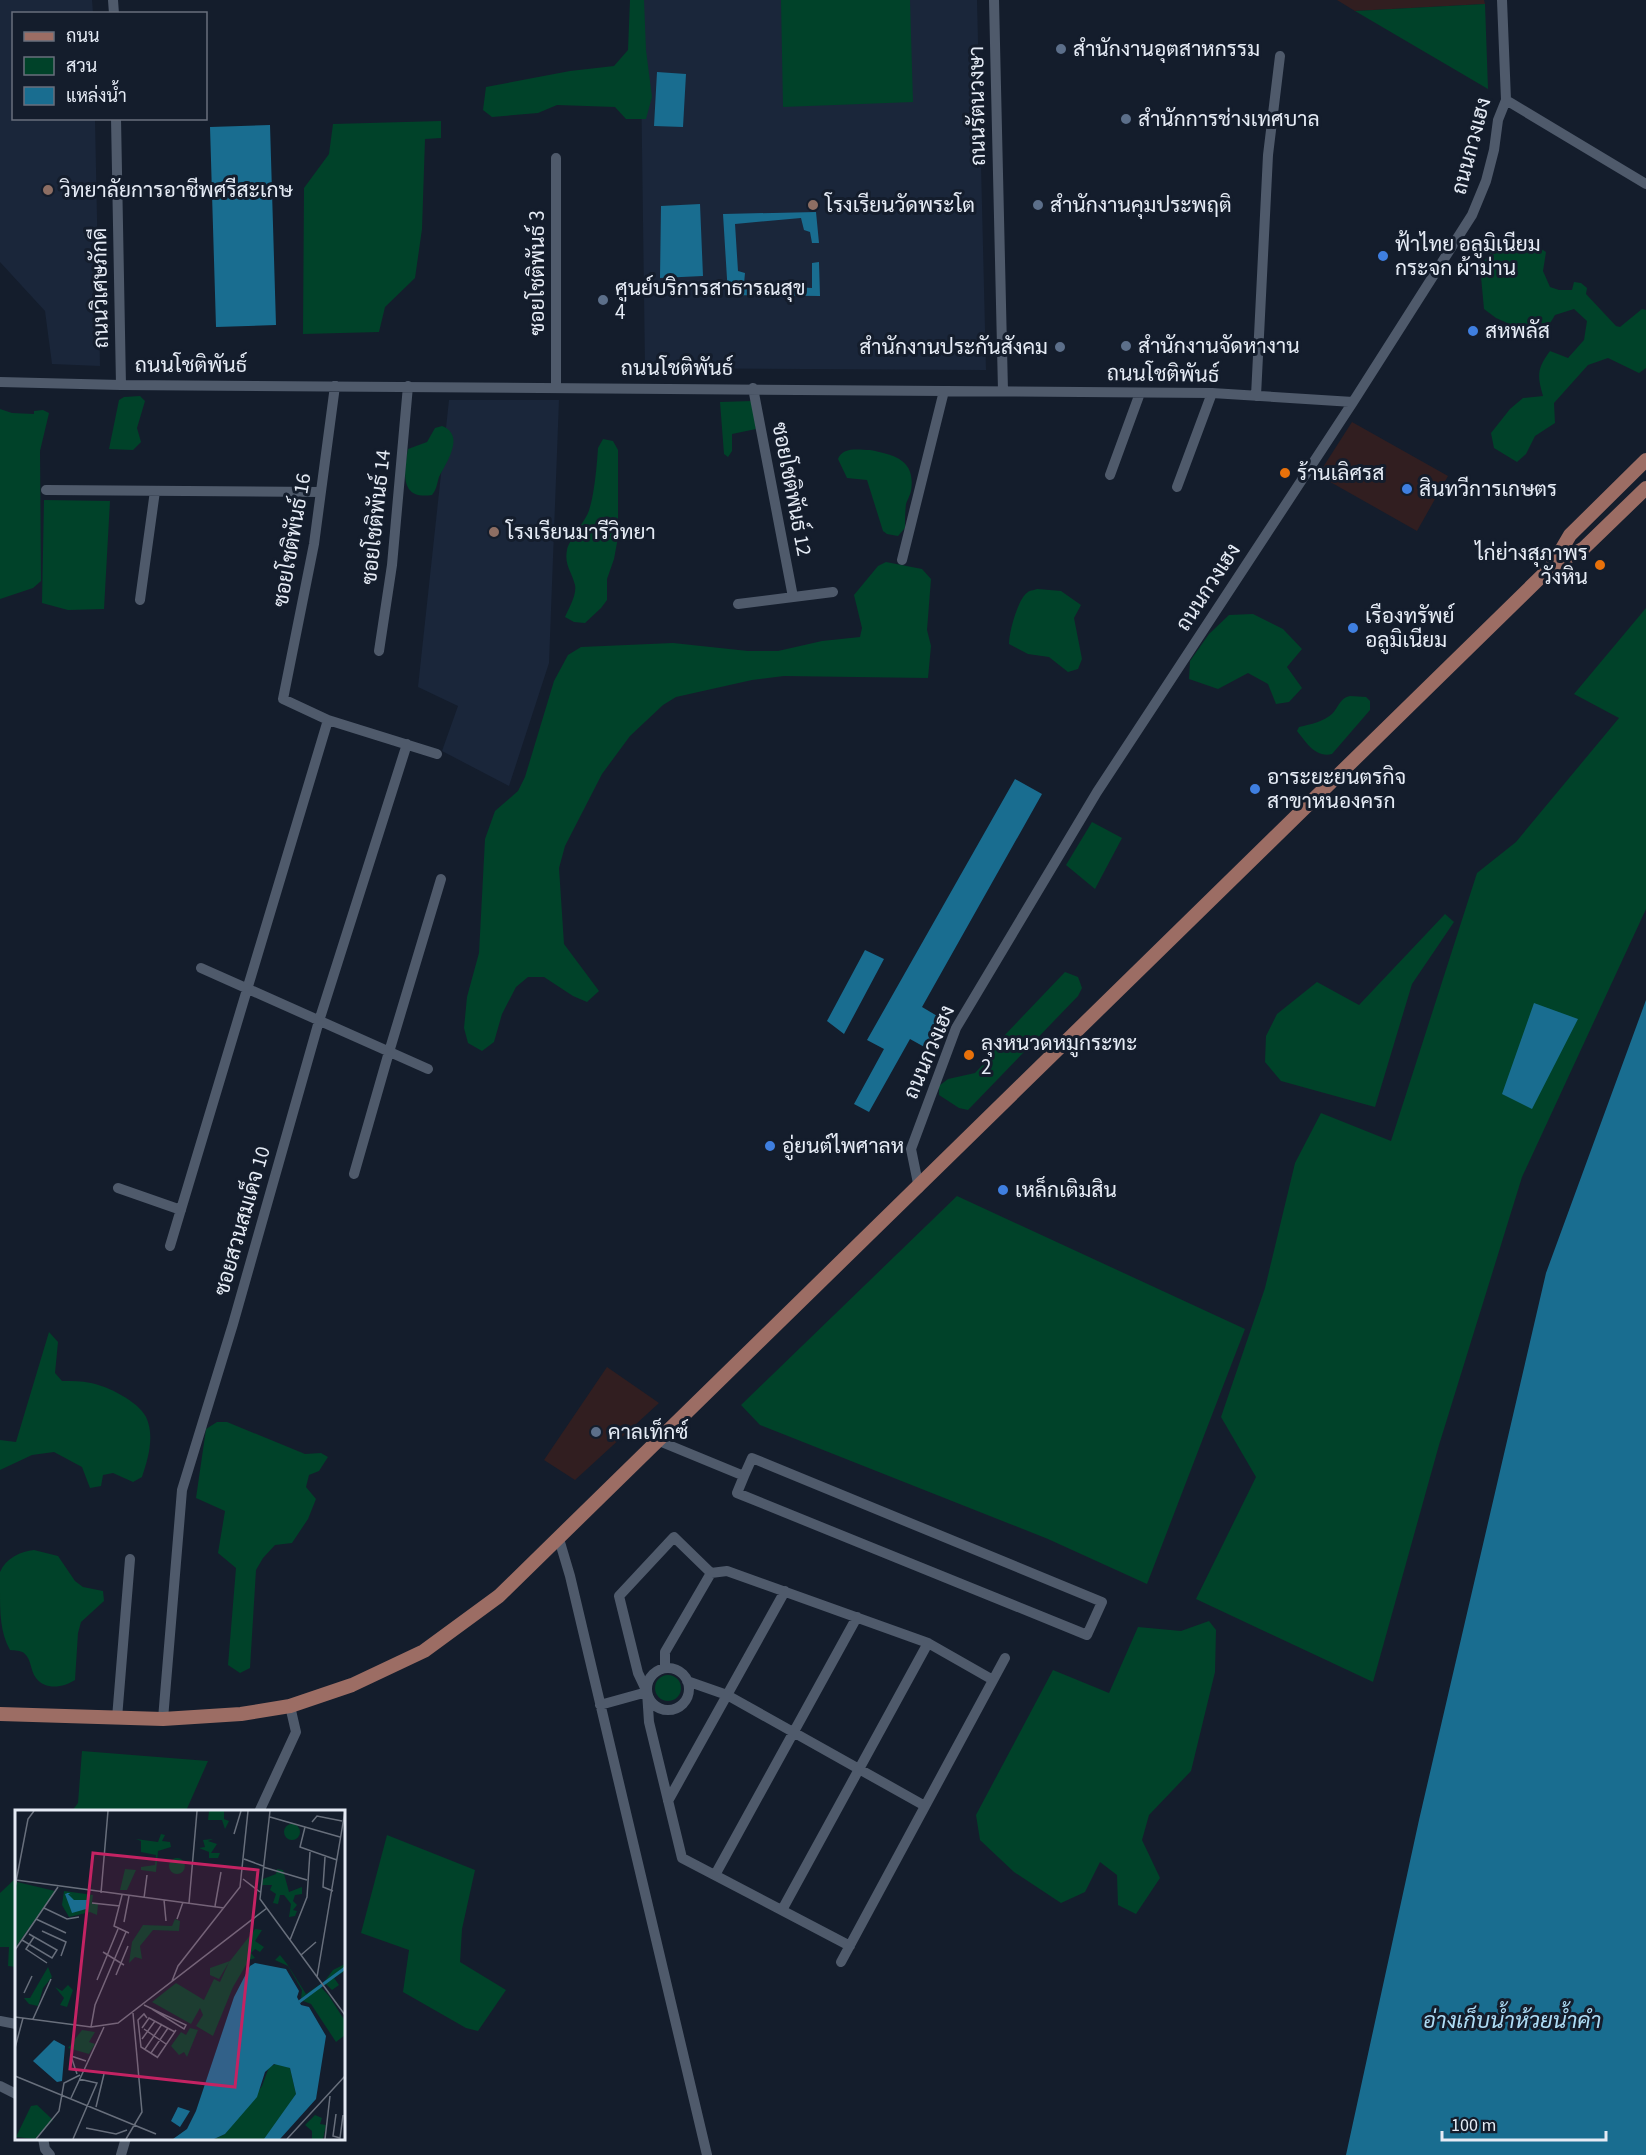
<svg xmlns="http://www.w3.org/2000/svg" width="1646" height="2155" font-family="'Source Sans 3',Sarabun,sans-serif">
	<rect width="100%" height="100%" fill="#141d2c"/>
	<path fill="#311e20" d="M 1337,0 L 1484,0 L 1485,4 L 1355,11 Z
		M 1352,422 L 1448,476 L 1417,531 L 1318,475 Z
		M 607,1367 L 659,1403 L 575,1480 L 544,1460 Z"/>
	<path fill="#1a263a" d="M 0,0 L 92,0 L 93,13 L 14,14 L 14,118 L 95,119 L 100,366 L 52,364 L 45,311 L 0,262 Z
		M 640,0 L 977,0 L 986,370 L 645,368 Z
		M 449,400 L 559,400 L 549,663 L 509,786 L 442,751 L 458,706 L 418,687 Z"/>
	<path fill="#004229" d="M 630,0 L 644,0 L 646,50 L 652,97 L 646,119 L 626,119 L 615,107 L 557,105 L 538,113 L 492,117 L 483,110 L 486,87 L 570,71 L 614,66 L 628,50 Z
		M 781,0 L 910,0 L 913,102 L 783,107 Z
		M 1485,4 L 1488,89 L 1355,11 Z
		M 441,121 L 441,138 L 425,139 L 422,229 L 415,278 L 385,307 L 379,332 L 303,334 L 304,188 L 329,154 L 333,124 Z
		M 1532,243 L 1546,252 L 1543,271 L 1550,287 L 1559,290 L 1572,290 L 1574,282 L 1581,283 L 1587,288 L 1586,294 L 1616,326 L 1620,327 L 1642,309 L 1646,310 L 1646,368 L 1639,373 L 1608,358 L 1588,365 L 1554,403 L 1555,423 L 1535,436 L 1526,454 L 1517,462 L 1494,448 L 1491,433 L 1510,409 L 1523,398 L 1543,396 C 1537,375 1537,369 1550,351 L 1568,358 L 1584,340 L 1587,321 L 1574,309 L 1555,315 L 1546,330 L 1532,334 L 1496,318 L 1484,309 L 1480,266 L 1492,251 L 1522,249 Z
		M 140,396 L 145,401 L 137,428 L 141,442 L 133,450 L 109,449 L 119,400 L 124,397 Z
		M 752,401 L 756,429 L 732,434 L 732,451 L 728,457 L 724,454 L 720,402 Z
		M 0,409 L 12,413 L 34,414 L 34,411 L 43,410 L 49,413 L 40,451 L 41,581 L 33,588 L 0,599 Z
		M 442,426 C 466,435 446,463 439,477 C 437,483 437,489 432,495 C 399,500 404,472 408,449 L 427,442 L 435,428 Z
		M 603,439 L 613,441 L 618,450 L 618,537 L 614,559 L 607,579 L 607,600 L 601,608 L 585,623 L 574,622 L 565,617 C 569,608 577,595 575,585 C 572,572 564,565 567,550 C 568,542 583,524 588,513 C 594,499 597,465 598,448 Z
		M 870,450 C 895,455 916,460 911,491 C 910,496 907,500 906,504 C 905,512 905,521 905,528 L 898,536 L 887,534 L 883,531 L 867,480 L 847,478 L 838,459 C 843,446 859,450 870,450 Z
		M 44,500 L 110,501 L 104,609 L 68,610 L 42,603 Z
		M 886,562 L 922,569 L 931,579 L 927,630 L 931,646 L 928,678 L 784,676 L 752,680 L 676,697 L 663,705 L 630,736 L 602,774 L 565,846 L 559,868 L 564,944 L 599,991 L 587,1002 L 573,996 L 544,977 L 528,977 L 516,987 L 502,1014 L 494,1042 L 482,1051 L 468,1043 L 464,1028 L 467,997 L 479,953 L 485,839 L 495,811 L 518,791 L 525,777 L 554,681 L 568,655 L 581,647 L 673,643 L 748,651 L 778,651 L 822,641 L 860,637 L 862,628 L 854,595 L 878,566 Z
		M 1038,589 L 1061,591 L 1081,605 L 1074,618 L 1082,659 L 1078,669 L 1068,672 L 1049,657 L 1028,654 L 1009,644 C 1009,632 1018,598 1028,592 C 1029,591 1037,589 1038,589 Z
		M 1646,608 L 1646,909 L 1522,1177 L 1439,1445 L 1373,1682 L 1196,1599 L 1256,1477 L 1221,1417 L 1265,1288 L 1295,1163 L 1321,1113 L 1391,1141 L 1477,873 L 1516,842 L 1619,718 L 1574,694 Z
		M 1253,614 L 1283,629 L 1302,649 L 1287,667 L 1302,688 L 1289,702 L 1276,704 L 1268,684 L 1248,673 L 1218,689 L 1189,679 L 1190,661 L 1209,634 L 1229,615 Z
		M 1350,696 L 1366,697 L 1370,701 L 1370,710 L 1332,754 C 1315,758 1306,742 1297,731 L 1299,727 C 1311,724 1324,722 1333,713 C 1339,706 1340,698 1350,696 Z
		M 1092,822 L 1122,838 L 1095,889 L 1066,865 Z
		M 1445,914 L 1454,922 L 1412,984 L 1375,1107 L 1281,1081 L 1265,1062 L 1266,1036 L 1277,1014 L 1317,982 L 1359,1005 Z
		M 1065,972 L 1078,977 L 1082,988 L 1078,996 L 968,1110 L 959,1108 L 939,1095 L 939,1086 L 948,1079 L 975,1073 L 991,1056 L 1002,1038 Z
		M 957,1196 L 1245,1329 L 1147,1584 L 1048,1539 L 760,1425 L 741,1405 Z
		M 49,1332 L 58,1342 L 55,1373 L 62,1381 C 72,1381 81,1381 91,1383 C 107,1386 138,1401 146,1417 C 155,1436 148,1459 142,1477 L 133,1482 L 113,1473 L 103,1475 L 101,1486 L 90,1488 L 82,1467 L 54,1452 L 32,1455 L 0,1470 L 0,1440 L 16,1442 Z
		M 217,1422 L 227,1422 L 305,1454 L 321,1453 L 328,1457 L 319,1471 L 309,1475 L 306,1487 L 316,1499 L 308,1519 L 292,1543 L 275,1545 L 263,1558 L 256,1570 L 250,1668 L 240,1673 L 228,1665 L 236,1568 L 218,1553 L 225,1511 L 196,1498 L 206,1429 Z
		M 34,1550 L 58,1556 L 75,1581 L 83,1587 L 103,1591 L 104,1601 L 81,1622 L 78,1633 L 75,1680 C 64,1687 46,1691 36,1678 C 30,1670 32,1660 24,1653 C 20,1650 15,1651 10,1650 C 0,1632 0,1612 0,1591 C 0,1585 0,1577 0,1572 C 6,1558 21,1551 34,1550 Z
		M 1209,1621 L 1216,1630 L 1215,1672 L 1191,1771 L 1149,1815 L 1142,1840 L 1160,1878 L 1136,1914 L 1118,1905 L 1117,1875 L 1100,1862 L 1085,1892 L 1061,1903 L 1014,1872 L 980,1840 L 976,1815 L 1053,1670 L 1109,1693 L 1138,1627 L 1181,1631 Z
		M655 1688a13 13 0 1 1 26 0a13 13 0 1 1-26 0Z
		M 82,1751 L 208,1761 L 186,1811 L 72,1811 L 78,1803 Z
		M 387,1835 L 475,1870 L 462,1929 L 460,1962 L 506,1990 L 478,2031 L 466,2028 L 403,1992 L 409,1950 L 361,1933 Z
		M 16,1878 L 16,1967 L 8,1966 L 9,1947 L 0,1947 L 0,1893 Z"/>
	<path fill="#196d90" d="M 657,72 L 686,74 L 683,127 L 654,126 Z
		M 270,125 L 276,325 L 216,327 L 210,127 Z
		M 700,204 L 703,276 L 660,278 L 661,206 Z
		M 816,212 L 819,243 L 812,243 L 810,232 L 804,230 L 801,218 L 735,224 L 738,271 L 745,273 L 744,284 L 812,288 L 812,263 L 819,262 L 820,296 L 728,295 L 723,214 Z
		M 1015,779 L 1042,794 L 922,1007 L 944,1020 L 928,1049 L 910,1039 L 869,1112 L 854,1104 L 884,1049 L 867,1040 Z
		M 865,950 L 884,959 L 844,1034 L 827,1021 Z
		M 1646,1000 L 1646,2155 L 1346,2155 L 1419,1820 L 1546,1273 Z
		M 1534,1003 L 1578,1019 L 1532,1109 L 1502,1094 Z"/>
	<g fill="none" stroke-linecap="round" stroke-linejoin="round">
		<path stroke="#4f5a6b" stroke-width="10" d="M 113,0 L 114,14
			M 994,0 L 1003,391
			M 1506,100 L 1646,184
			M 116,118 L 121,385
			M 556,158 L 556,387
			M 0,382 L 121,385 L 1212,393 L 1353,402
			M 335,386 L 314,544 L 283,699 L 328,720 L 437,754
			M 753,388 L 793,597
			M 1256,396 L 1268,155 L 1280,56
			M 1110,475 L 1140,393
			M 1177,487 L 1212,393
			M 46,490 L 321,492
			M 902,560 L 944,391
			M 140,600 L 155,491
			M 738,604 L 833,592
			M 379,651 L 392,565 L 408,386
			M 201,968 L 428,1069
			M 354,1174 L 389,1052 L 441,879
			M 118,1188 L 181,1210
			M 919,1188 L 911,1149 L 956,1028 L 1097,792 L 1353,402 L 1472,215 L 1486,181 L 1494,150 L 1498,120 L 1506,100 L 1502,0
			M 170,1246 L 328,720
			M 659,1441 L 744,1476 L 752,1458 L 1102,1602 L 1087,1635 L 737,1493 L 744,1476
			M 559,1539 L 570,1576 L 707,2155
			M 711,1573 L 674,1537 L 619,1596 L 638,1673 L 647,1692 L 649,1722 L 682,1858 L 850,1946
			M 665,1668 L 665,1652 L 711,1573 L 727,1571 L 928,1643 L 993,1680
			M647 1689a21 21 0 1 1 42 0a21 21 0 1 1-42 0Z
			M 687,1681 L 727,1695 L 925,1806
			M 600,1705 L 647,1692
			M 117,1718 L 130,1559
			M 163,1719 L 182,1490 L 233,1324 L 319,1021 L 407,744
			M 668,1801 L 785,1591
			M 259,1812 L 296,1732 L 290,1706
			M 715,1875 L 857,1617
			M 782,1910 L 928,1643
			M 841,1962 L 1005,1658
			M 0,2021 L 16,2024
			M 0,2086 L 16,2094
			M 43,2138 L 45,2149 L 50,2155
			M 121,2155 L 126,2138"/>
		<path stroke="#9c6d64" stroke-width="14" d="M 1553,564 L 1570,535 L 1646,460
			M 0,1714 L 163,1719 L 241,1714 L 290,1706 L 352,1685 L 424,1651 L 499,1596 L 1552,566 L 1584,548 L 1646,488"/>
	</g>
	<g fill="#5c6f8a" stroke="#141d2c" stroke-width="2">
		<circle cx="1061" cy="49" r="6"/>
		<circle cx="1126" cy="119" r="6"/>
		<circle cx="1038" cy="205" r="6"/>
		<circle cx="603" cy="300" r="6"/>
		<circle cx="1126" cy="346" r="6"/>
		<circle cx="1060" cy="347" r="6"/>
		<circle cx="596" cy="1432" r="6"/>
	</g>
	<g fill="#8d6e63" stroke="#141d2c" stroke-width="2">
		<circle cx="48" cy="190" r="6"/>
		<circle cx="813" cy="205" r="6"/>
		<circle cx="494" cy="532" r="6"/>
	</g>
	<g fill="#3f7fe0" stroke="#141d2c" stroke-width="2">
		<circle cx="1383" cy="256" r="6"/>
		<circle cx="1473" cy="331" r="6"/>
		<circle cx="1407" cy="489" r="6"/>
		<circle cx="1353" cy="628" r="6"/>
		<circle cx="1255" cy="789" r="6"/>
		<circle cx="770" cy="1146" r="6"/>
		<circle cx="1003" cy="1190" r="6"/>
	</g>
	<g fill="#e8710a" stroke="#141d2c" stroke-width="2">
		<circle cx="1285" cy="473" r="6"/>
		<circle cx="1600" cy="565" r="6"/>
		<circle cx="969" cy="1055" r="6"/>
	</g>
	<g text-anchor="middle" stroke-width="6" stroke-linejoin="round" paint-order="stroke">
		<g font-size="21" fill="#e5ebf5" stroke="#141d2c" text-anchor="start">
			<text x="1073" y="56">สำนักงานอุตสาหกรรม</text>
			<text x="1138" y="126">สำนักการช่างเทศบาล</text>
			<text x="60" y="197">วิทยาลัยการอาชีพศรีสะเกษ</text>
			<text x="825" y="212">โรงเรียนวัดพระโต</text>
			<text x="1050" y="212">สำนักงานคุมประพฤติ</text>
			<text x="1395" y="251">ฟ้าไทย อลูมิเนียม<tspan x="1395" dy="24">กระจก ผ้าม่าน</tspan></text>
			<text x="615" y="295">ศูนย์บริการสาธารณสุข<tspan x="615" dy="24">4</tspan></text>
			<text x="1485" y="338">สหพลัส</text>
			<text x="1138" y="353">สำนักงานจัดหางาน</text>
			<text x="1048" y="354" text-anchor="end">สำนักงานประกันสังคม</text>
			<text x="1297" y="480">ร้านเลิศรส</text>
			<text x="1419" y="496">สินทวีการเกษตร</text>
			<text x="506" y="539">โรงเรียนมารีวิทยา</text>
			<text x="1588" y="560" text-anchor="end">ไก่ย่างสุภาพร<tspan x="1588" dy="24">วังหิน</tspan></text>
			<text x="1365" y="623">เรืองทรัพย์<tspan x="1365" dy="24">อลูมิเนียม</tspan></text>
			<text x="1267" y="784">อาระยะยนตรกิจ<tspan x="1267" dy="24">สาขาหนองครก</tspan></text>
			<text x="981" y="1050">ลุงหนวดหมูกระทะ<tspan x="981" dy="24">2</tspan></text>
			<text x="782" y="1153">อู่ยนต์ไพศาลห</text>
			<text x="1015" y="1197">เหล็กเติมสิน</text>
			<text x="608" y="1439">คาลเท็กซ์</text>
		</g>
		<g font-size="21" fill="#e5ebf5" stroke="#141d2c">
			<text transform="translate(977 106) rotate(-91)" y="7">ถนนรัตนวงษา</text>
			<text transform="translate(1471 146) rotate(-75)" y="7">ถนนกวงเฮง</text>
			<text transform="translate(537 273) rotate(-90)" y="7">ซอยโชติพันธ์ 3</text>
			<text transform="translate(100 288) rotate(-91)" y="7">ถนนวิเศษภักดี</text>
			<text x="191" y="372">ถนนโชติพันธ์</text>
			<text x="677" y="375">ถนนโชติพันธ์</text>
			<text transform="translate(1163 374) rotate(1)" y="7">ถนนโชติพันธ์</text>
			<text transform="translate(792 489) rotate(79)" y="7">ซอยโชติพันธ์ 12</text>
			<text transform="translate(376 517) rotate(-84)" y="7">ซอยโชติพันธ์ 14</text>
			<text transform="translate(292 540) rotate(-80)" y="7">ซอยโชติพันธ์ 16</text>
			<text transform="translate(1208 587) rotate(-57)" y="7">ถนนกวงเฮง</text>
			<text transform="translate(929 1052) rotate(-67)" y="7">ถนนกวงเฮง</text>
			<text transform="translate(242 1221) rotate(-74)" y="7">ซอยสวนสมเด็จ 10</text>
		</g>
		<g font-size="22" font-style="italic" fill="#aedcf5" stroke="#141d2c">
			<text x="1512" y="2028">อ่างเก็บน้ำห้วยน้ำคำ</text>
		</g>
	</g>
	<g transform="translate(15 1810)">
		<rect width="330" height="330" fill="#141d2c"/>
		<path d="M 194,1 L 209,1 L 209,9 L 214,11 L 210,19 L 207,10 L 193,10 ZM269 22a8 8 0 1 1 16 0a8 8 0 1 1-16 0ZM 146,24 L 150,25 L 147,31 L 155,32 L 156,37 L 143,41 L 141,62 L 126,60 L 126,57 L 140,55 L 141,45 L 126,42 L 126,31 L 121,29 L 143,32 ZM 198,29 L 193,31 L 202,34 L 196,43 L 205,43 L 203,48 L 194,48 L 194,42 L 184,38 L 190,37 L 188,30 ZM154 56a8 8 0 1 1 16 0a8 8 0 1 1-16 0ZM 110,59 L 121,60 L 112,80 L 105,80 ZM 262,59 L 268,60 L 274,82 L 287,77 L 287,84 L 280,85 L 278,91 L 282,95 L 278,100 L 282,101 L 280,106 L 274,107 L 276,94 L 269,85 L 265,85 L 263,94 L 258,93 L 261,84 L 255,80 L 257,75 L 247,75 L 248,69 L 261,64 ZM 2,72 L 40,81 L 0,138 L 0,82 ZM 49,81 L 78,85 L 77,93 L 83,94 L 82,105 L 75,102 L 54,107 L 47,95 ZM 160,109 L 165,111 L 164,121 L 138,120 L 125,136 L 127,149 L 120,147 L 114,153 L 117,132 L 128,115 L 157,116 ZM 240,119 L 247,120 L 240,131 L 249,137 L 245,142 L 240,139 L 236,143 L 240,148 L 234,150 L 218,177 L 198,226 L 181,216 L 188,205 L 185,198 L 176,214 L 137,192 L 161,173 L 189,190 L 199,169 L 205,172 L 214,152 L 204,169 L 195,165 L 195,158 L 215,151 ZM 265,145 L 272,154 L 291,184 L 304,175 L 314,186 L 330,211 L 330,225 L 321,232 L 296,194 L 288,191 L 292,185 L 286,189 L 287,180 L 273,156 L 260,150 ZM 330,154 L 330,161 L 319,168 L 324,175 L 317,180 L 309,172 L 318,160 ZM 33,157 L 37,167 L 28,178 L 23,196 L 14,194 L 9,188 L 15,188 ZM 53,175 L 58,180 L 52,197 L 45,195 L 49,188 L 40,177 L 47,181 ZM 175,218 L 183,220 L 172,247 L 169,242 L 164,245 L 156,236 L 166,222 L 171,225 ZM 67,220 L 80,222 L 74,232 L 80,234 L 74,244 L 53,238 ZM 263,253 L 275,258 L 281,284 L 254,324 L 249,329 L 199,329 L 210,324 L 247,276 L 254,257 ZM 22,295 L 38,310 L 20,329 L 1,327 L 16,296 ZM 300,305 L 307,308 L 305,314 L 311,315 L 308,329 L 297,329 L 297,321 L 290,315 Z" fill="#004229"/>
		<path d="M 52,83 L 59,90 L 72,90 L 71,99 L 57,103 L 50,84 L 53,83 L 58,85 ZM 240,153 L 271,159 L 284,181 L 282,187 L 286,195 L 294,197 L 311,226 L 301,289 L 265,329 L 249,329 L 281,284 L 275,258 L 259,254 L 250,262 L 242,287 L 210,324 L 199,329 L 158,329 L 172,319 L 181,301 L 219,187 L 235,156 ZM 39,230 L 50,236 L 47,271 L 42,272 L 18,251 ZM 163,297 L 175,301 L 165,317 L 156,311 Z" fill="#196d90"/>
		<path fill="none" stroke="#196d90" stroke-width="3" d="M 284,192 L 330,158"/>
		<path fill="none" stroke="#686f7c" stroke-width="1.5" d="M 255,1 L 245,89 L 330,205M 255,7 L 325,27M 297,12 L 302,6 L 327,11M 290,17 L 285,37 L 322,50M 219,24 L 226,1M 310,47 L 308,77 L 318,81M 229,49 L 248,56M 248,57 L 292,70M 228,69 L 245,82M 1,70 L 209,98M 0,77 L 13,9 L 19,1M 86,83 L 93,1M 107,85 L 99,116 L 114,123M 129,88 L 132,65M 149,90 L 151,111M 77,93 L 105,96M 174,93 L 182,1M 200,96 L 206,62M 29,98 L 52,109 L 64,107M 21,109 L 51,123M 162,109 L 168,92M 109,112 L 114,86M 27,121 L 51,132 L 46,146M 19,127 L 11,139 L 32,153M 7,130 L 37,148 L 42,140 L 14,124M 275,130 L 292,87 L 295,42M 0,140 L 43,77M 88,142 L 109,155M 286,145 L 301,132M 101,165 L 113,136M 302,167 L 330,1M 82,170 L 103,119M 157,171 L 163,156 L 225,77 L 233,1M 9,183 L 17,166M 129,195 L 171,215 L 169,219 L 137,199M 0,207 L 76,217 L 103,213 L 252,98M 132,208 L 129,204 L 123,210 L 126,237 L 142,247M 18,209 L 36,169M 76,217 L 80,195 L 111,122M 127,218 L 134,208 L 160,222M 129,219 L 151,234M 127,229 L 140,211M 0,238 L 8,208M 130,239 L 147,214M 136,243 L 153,218M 142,248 L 161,220M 62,264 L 56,246 L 71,251M 0,266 L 141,324M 56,288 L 89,217M 81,297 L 89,264M 321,304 L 318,326 L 325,328 L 328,305M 71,318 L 101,324 L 112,320M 21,329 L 44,301 L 49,273 L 65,265M 58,329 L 82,273 L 64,269M 111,329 L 127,302 L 118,203M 272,329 L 330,266M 310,329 L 315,286"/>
		<path fill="#c42363" fill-opacity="0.15" stroke="#c42363" stroke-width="3" d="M 78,43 L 243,60 L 220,277 L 55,259 Z"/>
		<rect width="330" height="330" fill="none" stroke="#e5ebf5" stroke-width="3"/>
	</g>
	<rect x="12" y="12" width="195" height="108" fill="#141d2c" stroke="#686f7c" stroke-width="1.5"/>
	<rect x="24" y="32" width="30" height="9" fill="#9c6d64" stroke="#686f7c" stroke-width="1.5"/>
	<text x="66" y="42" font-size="18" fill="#e5ebf5">ถนน</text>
	<rect x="24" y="57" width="30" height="18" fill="#004229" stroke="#686f7c" stroke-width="1.5"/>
	<text x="66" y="72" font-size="18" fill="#e5ebf5">สวน</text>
	<rect x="24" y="87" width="30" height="18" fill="#196d90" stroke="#686f7c" stroke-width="1.5"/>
	<text x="66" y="102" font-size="18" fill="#e5ebf5">แหล่งน้ำ</text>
	<path d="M1442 2131v9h164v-9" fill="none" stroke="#e5ebf5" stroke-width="3"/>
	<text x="1451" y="2131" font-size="18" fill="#e5ebf5" stroke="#141d2c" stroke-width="4.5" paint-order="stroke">100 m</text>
</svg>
